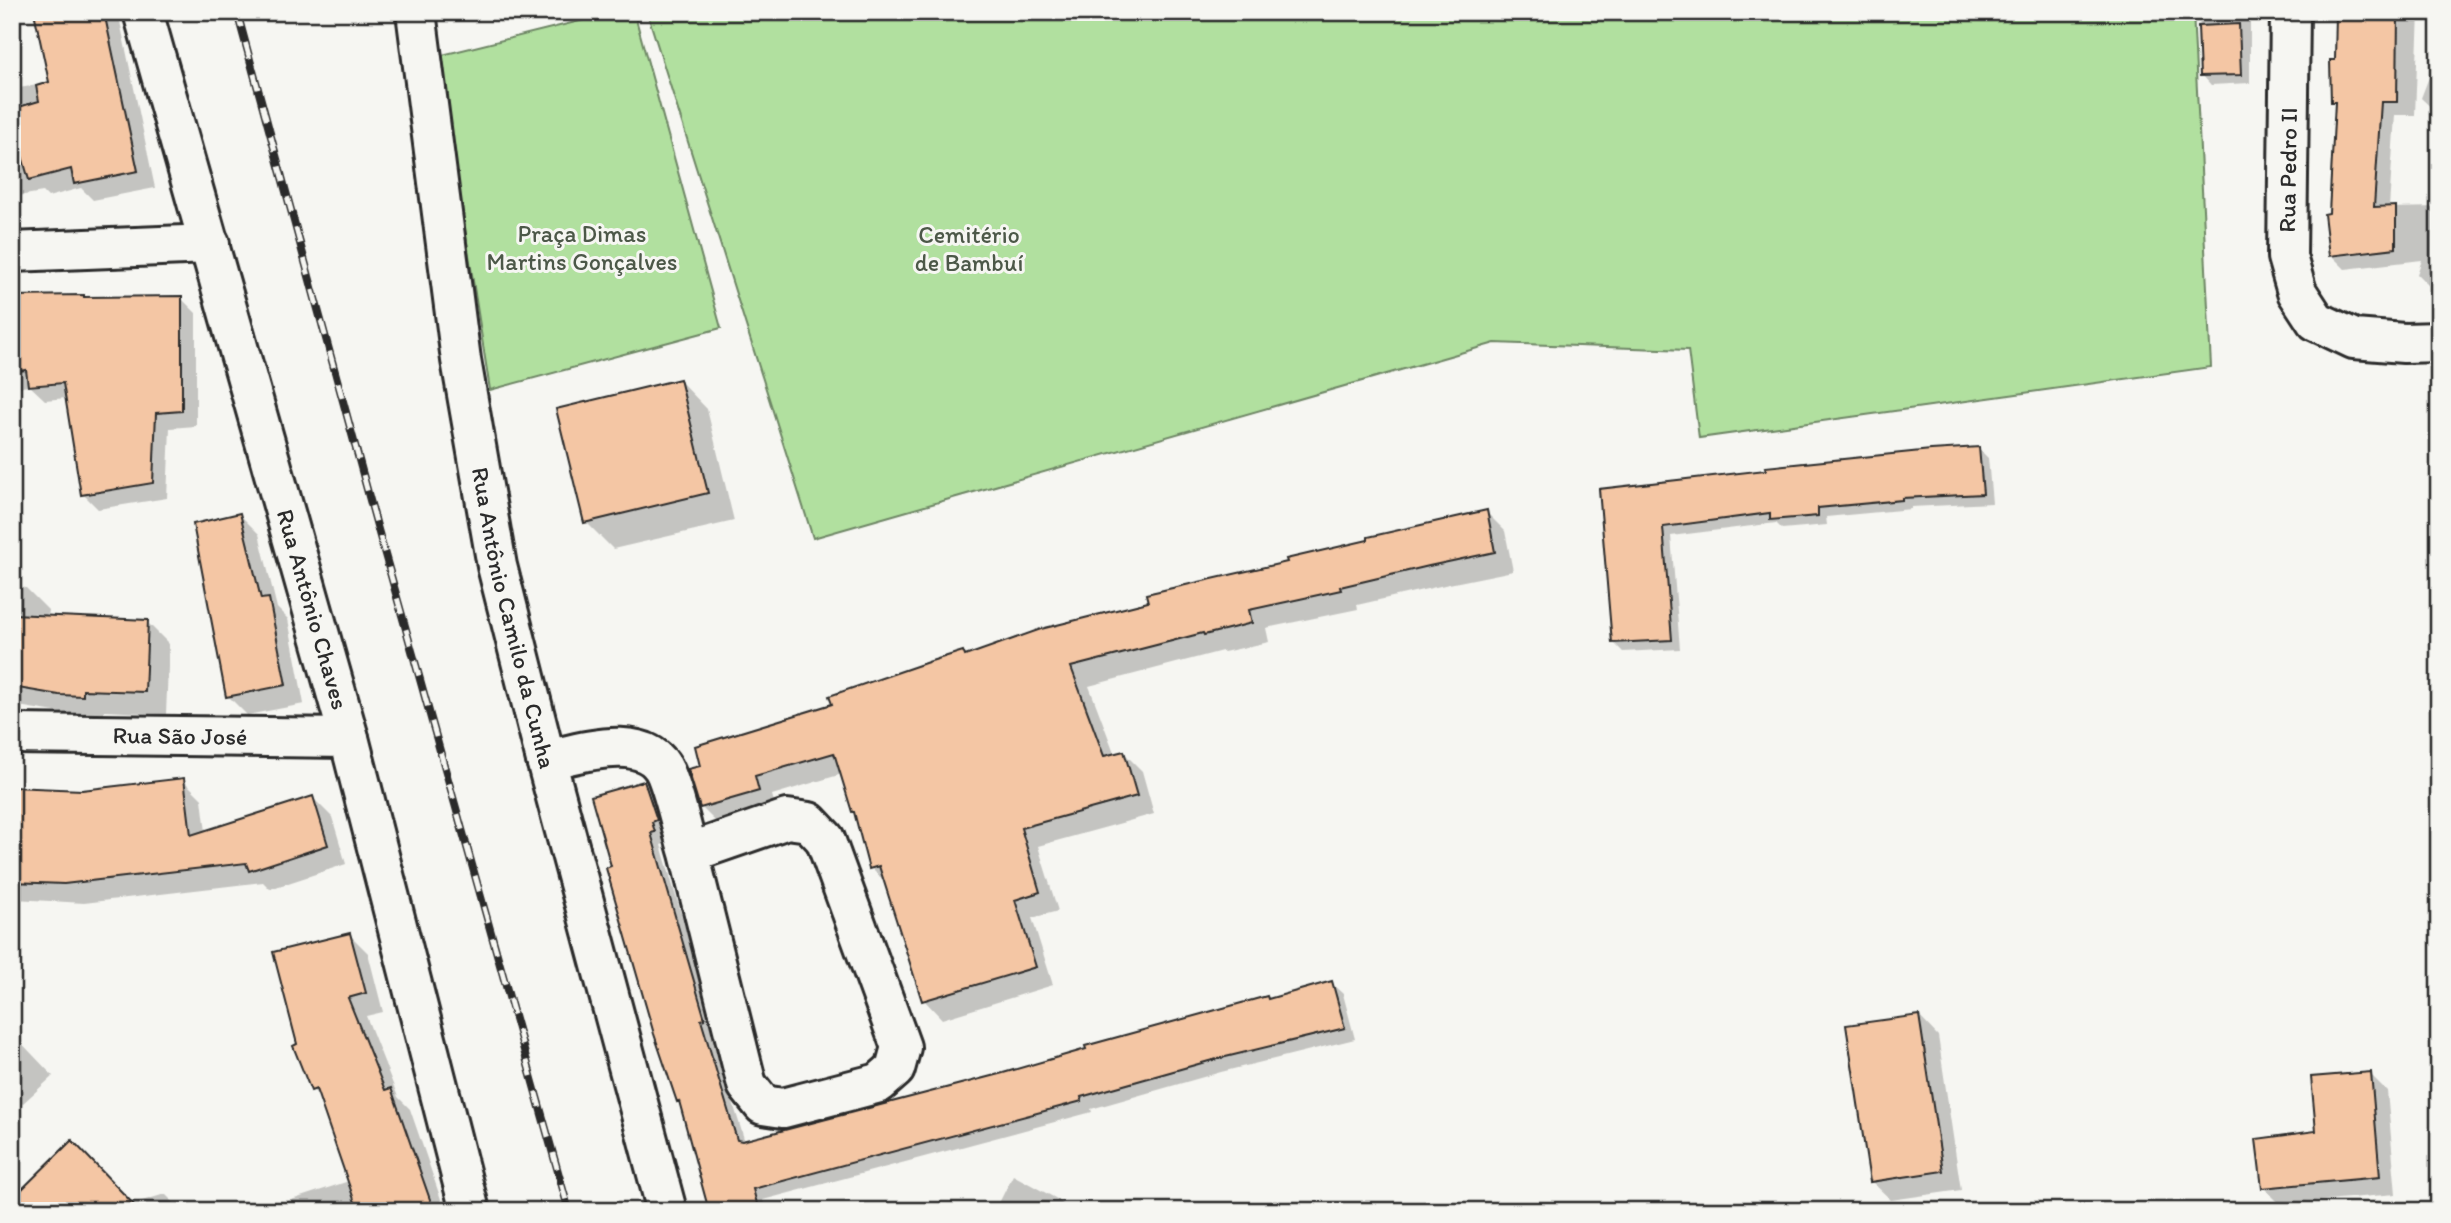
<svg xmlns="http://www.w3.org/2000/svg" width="2451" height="1223" font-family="Itim,sans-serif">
	<rect width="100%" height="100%" fill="#f6f6f2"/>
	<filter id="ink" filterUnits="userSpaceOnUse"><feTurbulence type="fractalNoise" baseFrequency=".0143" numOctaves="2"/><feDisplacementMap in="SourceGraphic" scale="14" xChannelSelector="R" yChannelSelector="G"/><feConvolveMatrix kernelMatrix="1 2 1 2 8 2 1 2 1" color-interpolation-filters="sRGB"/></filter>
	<g filter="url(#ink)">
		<path fill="#b1e09f" stroke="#6e8665" stroke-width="2" d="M 616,12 L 634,12 L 721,328 L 490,390 L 438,56 Z
			M 647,12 L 2193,12 L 2211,367 L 1699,438 L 1688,350 L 1495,343 L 813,538 Z"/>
		<path fill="#0003" d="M 35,12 L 118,12 L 155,188 L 93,200 L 81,188 L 48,197 L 43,192 L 12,197 L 12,89 L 51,83 Z
			M 2199,12 L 2250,12 L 2250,83 L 2211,85 L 2202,75 Z
			M 2347,12 L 2419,12 L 2415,115 L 2395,115 L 2389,208 L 2439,207 L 2439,291 L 2431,288 L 2417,274 L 2422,260 L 2345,269 L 2331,255 L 2331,215 L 2336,105 L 2333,101 Z
			M 2439,51 L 2439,115 L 2421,98 Z
			M 181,298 L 196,313 L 196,426 L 170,428 L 167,498 L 98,509 L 83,494 L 67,398 L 45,400 L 30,386 L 12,388 L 12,300 Z
			M 680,381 L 707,409 L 734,521 L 613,549 L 586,522 Z
			M 1979,449 L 1988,458 L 1992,503 L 1911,507 L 1911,509 L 1826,517 L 1827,525 L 1782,529 L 1776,523 L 1671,536 L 1680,649 L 1623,652 L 1614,643 L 1601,491 Z
			M 1486,512 L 1505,531 L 1513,571 L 1449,584 L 1357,605 L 1358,609 L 1266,628 L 1269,642 L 1224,652 L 1222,651 L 1089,686 L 1115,755 L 1124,753 L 1142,771 L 1154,814 L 1038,846 L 1058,911 L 1032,918 L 1053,985 L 942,1019 L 924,1000 L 887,884 L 871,868 L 856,815 L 853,811 L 842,774 L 772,795 L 776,809 L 720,826 L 701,807 L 702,767 L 834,705 L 963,653 L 967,657 L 1289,563 Z
			M 240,515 L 259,534 L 277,608 L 288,619 L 304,704 L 247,715 L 228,696 Z
			M 12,585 L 26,588 L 48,610 L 47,617 L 147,622 L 169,644 L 166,714 L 104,711 L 104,717 L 80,716 L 12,705 Z
			M 183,780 L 202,799 L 206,832 L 313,798 L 332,817 L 346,864 L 270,889 L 263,882 L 84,903 L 15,899 L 12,896 L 12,788 L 82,792 Z
			M 644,783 L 656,795 L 668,831 L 663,833 L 666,843 L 661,845 L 715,1030 L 711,1031 L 745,1142 L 1004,1075 L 1331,983 L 1343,994 L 1355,1039 L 1221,1072 L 1091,1109 L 1092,1112 L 763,1200 L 766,1211 L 711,1211 L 613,868 Z
			M 350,935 L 368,953 L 383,1012 L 366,1016 L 398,1097 L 410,1109 L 445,1211 L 258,1211 L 349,1181 L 320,1098 L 313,1090 L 299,1045 Z
			M 1919,1016 L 1938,1036 L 1961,1190 L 1891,1200 L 1871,1181 Z
			M 12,1033 L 53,1076 L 12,1113 Z
			M 2370,1074 L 2387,1091 L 2396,1194 L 2280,1204 L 2263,1187 L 2318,1132 Z
			M 1013,1175 L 1057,1199 L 1071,1211 L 995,1211 Z
			M 165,1194 L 182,1211 L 34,1211 L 132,1204 Z
			M 233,1205 L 239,1211 L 212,1211 Z"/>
		<path fill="#f4c6a4" stroke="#2b2b2b" stroke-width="2" d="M 34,12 L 104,12 L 138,171 L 74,184 L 71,169 L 29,180 L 12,122 L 12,109 L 39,101 L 36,86 L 49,82 Z
			M 2336,14 L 2398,14 L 2397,102 L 2381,102 L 2374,207 L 2396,206 L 2396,248 L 2329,256 L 2324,214 L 2329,213 L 2335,102 L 2331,102 L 2330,60 L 2335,60 Z
			M 2239,24 L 2241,75 L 2200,76 L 2198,26 Z
			M 84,295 L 84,297 L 182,296 L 182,411 L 156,413 L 153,483 L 81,495 L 63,383 L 28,386 L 26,370 L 12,372 L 12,296 Z
			M 680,379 L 708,493 L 584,523 L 556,409 Z
			M 1979,447 L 1983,494 L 1902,498 L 1902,500 L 1818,508 L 1818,516 L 1770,520 L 1770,513 L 1663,527 L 1672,640 L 1612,643 L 1599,489 L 1766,470 L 1765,467 L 1931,450 Z
			M 1487,510 L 1495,552 L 1429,566 L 1340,587 L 1341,590 L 1249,610 L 1252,623 L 1204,635 L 1203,633 L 1071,667 L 1104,756 L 1124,751 L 1137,796 L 1021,828 L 1040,892 L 1015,900 L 1036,967 L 922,1001 L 879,866 L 869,869 L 854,812 L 852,812 L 834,753 L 755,776 L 759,791 L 700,808 L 688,769 L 700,766 L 695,746 L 832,704 L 829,696 L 928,662 L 963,651 L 965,656 L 1041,629 L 1148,602 L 1146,594 L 1287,562 L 1286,559 L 1368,540 L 1368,537 Z
			M 240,513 L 261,599 L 269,598 L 286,685 L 226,697 L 193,524 Z
			M 12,614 L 148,620 L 145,692 L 83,690 L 83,696 L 59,695 L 12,687 Z
			M 184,778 L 191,835 L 313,796 L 328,845 L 249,871 L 246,863 L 64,884 L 12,882 L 12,787 L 82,790 Z
			M 644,781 L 657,820 L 652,822 L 655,832 L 651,833 L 705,1019 L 701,1020 L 737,1140 L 742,1141 L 1003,1073 L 1086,1049 L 1085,1046 L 1267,996 L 1268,999 L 1332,981 L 1345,1028 L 1209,1061 L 1081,1097 L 1082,1101 L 753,1189 L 759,1211 L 709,1211 L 679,1101 L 677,1102 L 654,1034 L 606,868 L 611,866 L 591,796 Z
			M 350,933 L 366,993 L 348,998 L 385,1090 L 391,1088 L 434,1211 L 358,1211 L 316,1089 L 311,1091 L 293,1046 L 297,1044 L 273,952 Z
			M 1919,1015 L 1943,1171 L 1870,1182 L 1846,1025 Z
			M 2371,1072 L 2380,1177 L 2262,1188 L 2256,1139 L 2316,1131 L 2311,1077 Z
			M 72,1140 L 140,1211 L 12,1211 L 12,1199 Z"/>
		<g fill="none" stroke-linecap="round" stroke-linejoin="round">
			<g stroke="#2b2b2b" stroke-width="44">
				<g id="minor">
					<path id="s1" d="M 143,12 L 349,738 L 470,1211"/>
					<path id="s2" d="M 416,12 L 461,360 L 497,566 L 546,760 L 667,1211"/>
					<path d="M 2290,12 L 2287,257 L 2297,292 L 2316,321 L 2354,339 L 2404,343 L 2439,342"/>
					<path d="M 12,252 L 210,244"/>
					<path id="s3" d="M 12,734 L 349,738"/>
					<path d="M 546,760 C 580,753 648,730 666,774 C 676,799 681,827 689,853 L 787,819 L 809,822 L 825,839 L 901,1047 L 895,1069 L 879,1083 L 783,1108 L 763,1105 L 747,1085 L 689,853"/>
				</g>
			</g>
			<use href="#minor" stroke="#f6f6f2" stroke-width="38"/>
			<g stroke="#2b2b2b" stroke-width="8">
				<path id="rail" d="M 237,12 L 377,526 L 569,1211"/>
			</g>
			<use href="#rail" stroke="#f6f6f2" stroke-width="5" stroke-dasharray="16" stroke-linecap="butt"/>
		</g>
	</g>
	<g text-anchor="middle" stroke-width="6" stroke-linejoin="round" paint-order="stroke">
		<g font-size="24" fill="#2b2b2b" stroke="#f6f6f2">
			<text transform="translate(2288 170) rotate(-89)" y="8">Rua Pedro II</text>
			<text dy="8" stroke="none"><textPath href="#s1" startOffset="621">Rua Antônio Chaves</textPath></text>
			<text dy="8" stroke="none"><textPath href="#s2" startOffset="614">Rua Antônio Camilo da Cunha</textPath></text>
			<text dy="8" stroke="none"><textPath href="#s3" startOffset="168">Rua São José</textPath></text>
		</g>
		<g font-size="24" fill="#4c5848" stroke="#f6f6f2">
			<text x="582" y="242">Praça Dimas<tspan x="582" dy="28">Martins Gonçalves</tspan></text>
			<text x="969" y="243">Cemitério<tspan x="969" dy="28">de Bambuí</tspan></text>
		</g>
	</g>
	<rect width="2451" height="1223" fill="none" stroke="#f6f6f2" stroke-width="42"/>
	<rect x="21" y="21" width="2409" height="1181" fill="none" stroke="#2b2b2b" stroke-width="2.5" filter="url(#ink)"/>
</svg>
